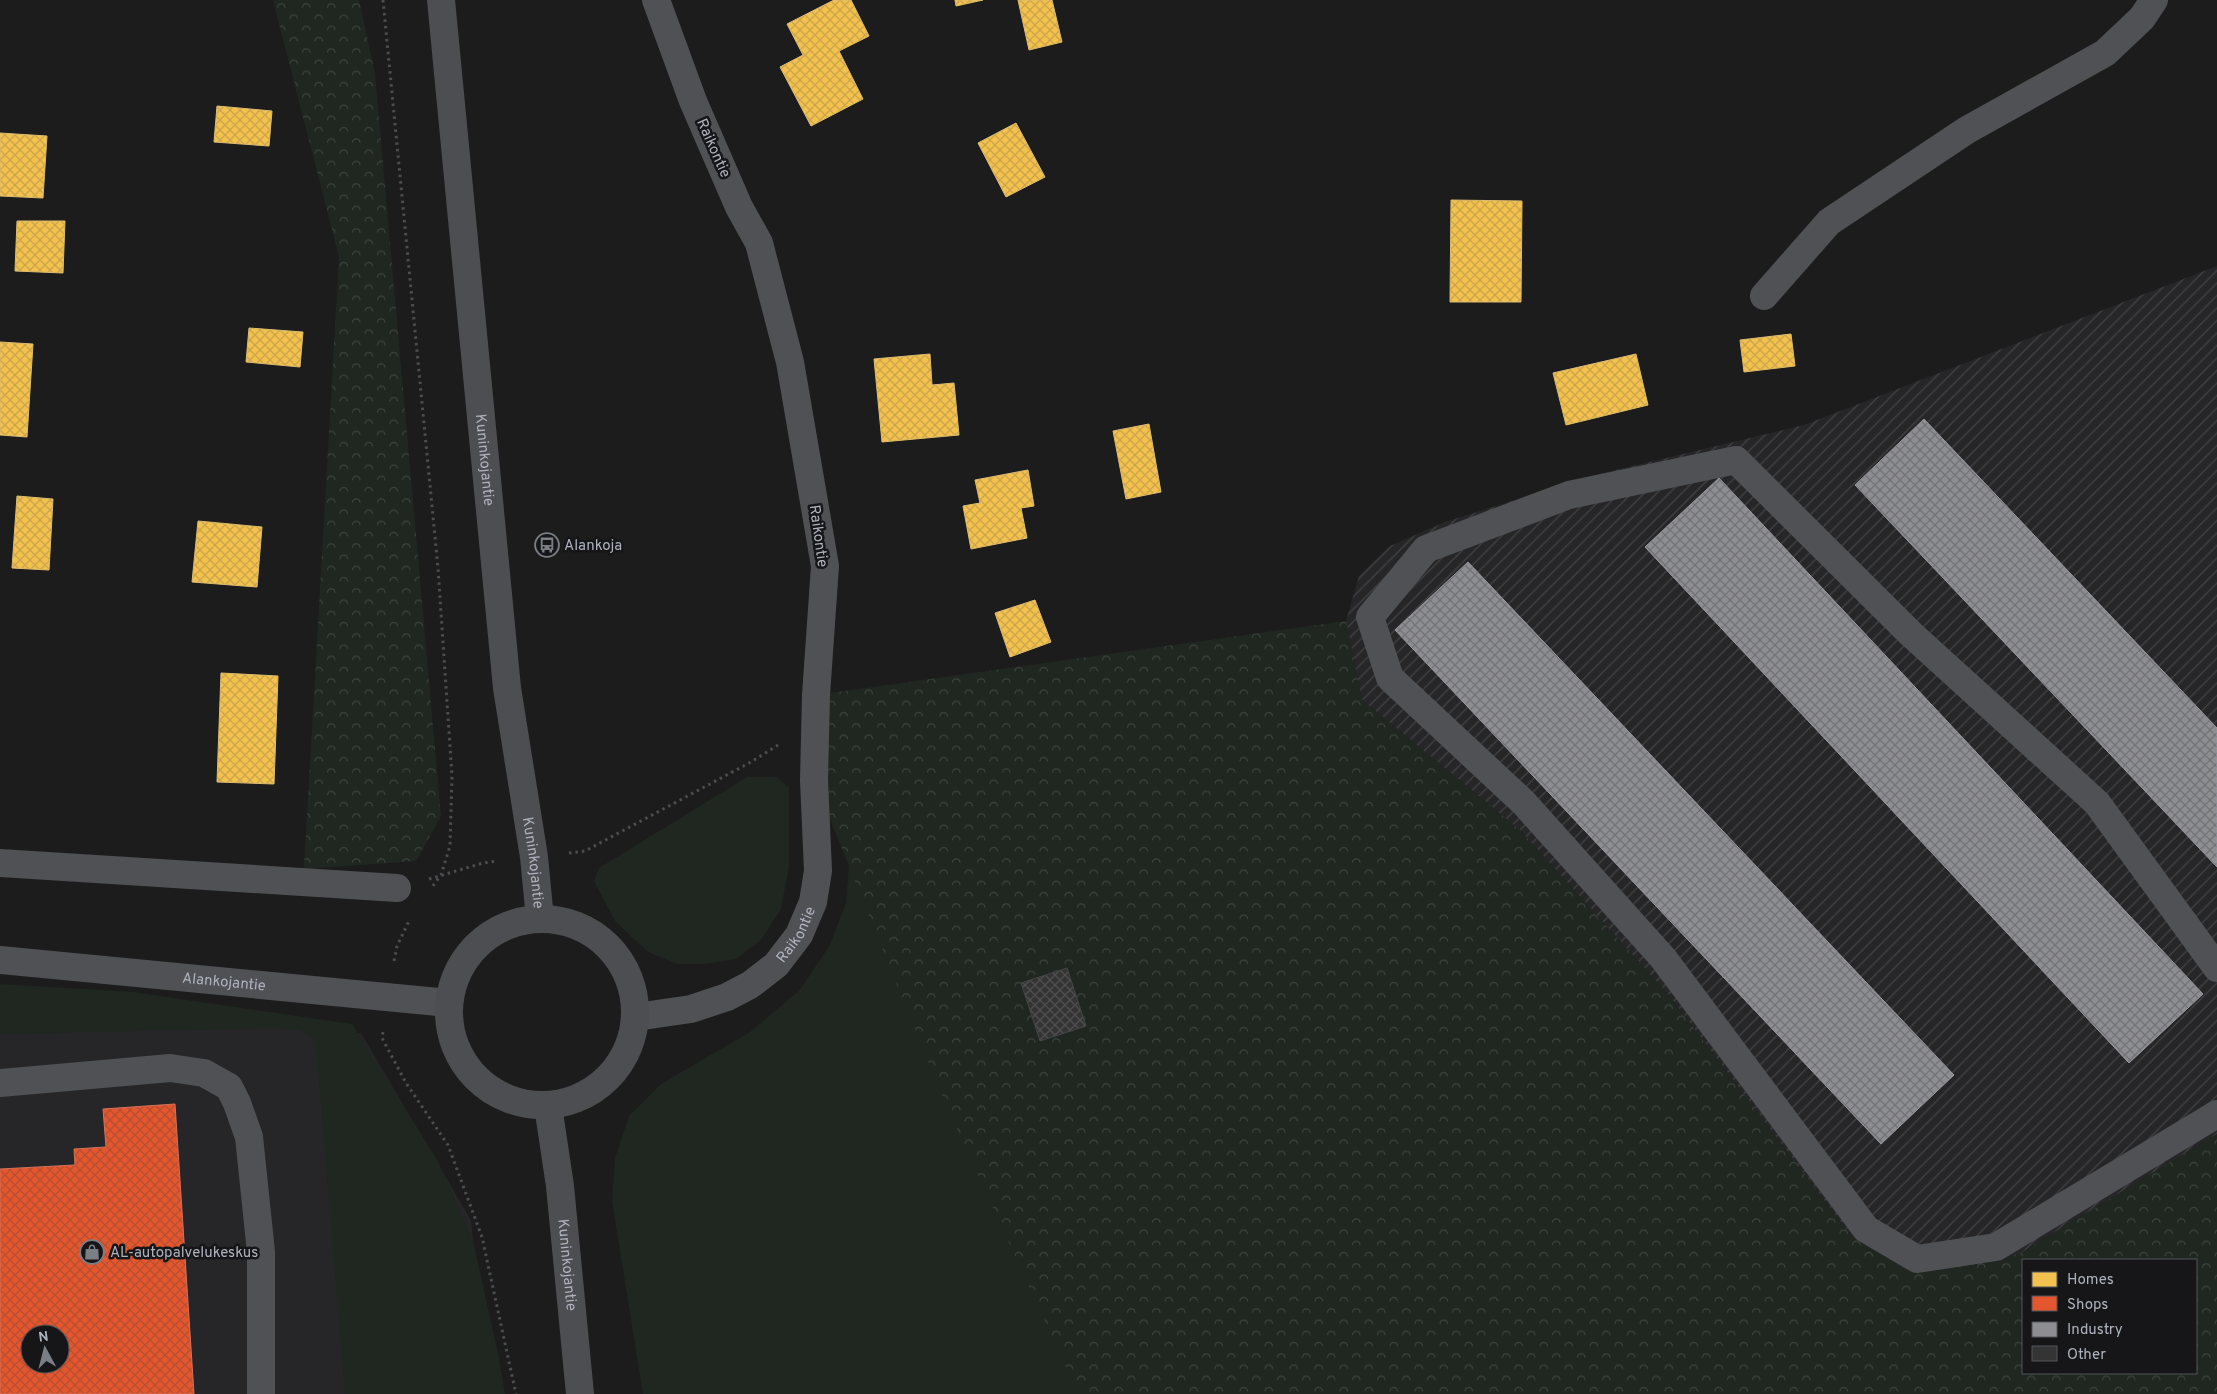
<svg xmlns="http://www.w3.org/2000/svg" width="2217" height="1394" font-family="Overpass,sans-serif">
	<defs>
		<pattern id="industrial-furrows" width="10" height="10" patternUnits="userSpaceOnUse" patternTransform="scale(1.25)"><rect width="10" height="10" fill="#262628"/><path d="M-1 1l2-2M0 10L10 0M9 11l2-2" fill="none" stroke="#434345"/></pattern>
		<pattern id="forest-crowns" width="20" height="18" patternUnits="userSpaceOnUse" patternTransform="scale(1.25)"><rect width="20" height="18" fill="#1f2720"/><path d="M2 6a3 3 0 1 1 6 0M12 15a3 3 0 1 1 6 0" fill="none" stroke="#3d443e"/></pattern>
		<pattern id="homes-cross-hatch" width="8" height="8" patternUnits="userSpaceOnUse" patternTransform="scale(1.25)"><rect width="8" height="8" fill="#f2c14e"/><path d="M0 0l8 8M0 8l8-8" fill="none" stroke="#cca54a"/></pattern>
		<pattern id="shops-cross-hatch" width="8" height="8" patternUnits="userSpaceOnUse" patternTransform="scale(1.25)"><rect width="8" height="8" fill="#e4572e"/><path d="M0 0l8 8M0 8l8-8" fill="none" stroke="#b84e31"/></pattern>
		<pattern id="industry-cross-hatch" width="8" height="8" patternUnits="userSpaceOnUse" patternTransform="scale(1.25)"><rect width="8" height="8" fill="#8d8d92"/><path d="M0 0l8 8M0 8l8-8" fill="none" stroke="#727377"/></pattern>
		<pattern id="building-cross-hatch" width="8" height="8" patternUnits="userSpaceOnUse" patternTransform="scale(1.25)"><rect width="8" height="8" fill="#343434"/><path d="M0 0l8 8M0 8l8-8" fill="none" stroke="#4f4f4f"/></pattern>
	</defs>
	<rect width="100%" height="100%" fill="#1c1c1c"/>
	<path fill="#262628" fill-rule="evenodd" d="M 0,1000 L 361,1033 L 471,1220 L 488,1394 L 0,1394 ZM 30,1334 L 60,1334 L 60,1364 L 30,1364 Z"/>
	<path fill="url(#industrial-furrows)" d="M 2217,266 L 2217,1134 L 2019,1254 L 1963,1267 L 1904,1268 L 1849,1233 L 1668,994 L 1520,830 L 1362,700 L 1346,621 L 1359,576 L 1390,546 L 1445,522 L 1591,476 L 1804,425 Z"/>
	<path fill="#1f2720" d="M 747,777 L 777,777 L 789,788 L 789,866 L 781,909 L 761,940 L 736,959 L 705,964 L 677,964 L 648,952 L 615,921 L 594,881 L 599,868 Z
		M 849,865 L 1079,1394 L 643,1394 L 612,1201 L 615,1158 L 629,1116 L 661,1084 L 750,1032 L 799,991 L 830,945 L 846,903 Z
		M 0,984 L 133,992 L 352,1024 L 438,1161 L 473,1240 L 499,1358 L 505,1394 L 345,1394 L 317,1056 L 312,1037 L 300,1030 L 274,1028 L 0,1034 Z"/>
	<path fill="url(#forest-crowns)" fill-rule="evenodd" d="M 273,0 L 359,0 L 375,74 L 441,816 L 416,861 L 304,869 L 339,257 Z
		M 1346,621 L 1362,700 L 1520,830 L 1668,994 L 1849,1233 L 1904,1268 L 1963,1267 L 2019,1254 L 2217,1134 L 2217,1394 L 1078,1394 L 945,1103 L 814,780 L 816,695 ZM 2023,1260 L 2196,1260 L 2196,1373 L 2023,1373 Z"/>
	<path fill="url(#homes-cross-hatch)" stroke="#ddbc6f" d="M 834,0 L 851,0 L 869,36 L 839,51 L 863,99 L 811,126 L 780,67 L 803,55 L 787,24 Z
		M 955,0 L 983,0 L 956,6 Z
		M 1018,0 L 1052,0 L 1062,42 L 1029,50 Z
		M 217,106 L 272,111 L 269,146 L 214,142 Z
		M 1016,123 L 1045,177 L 1006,197 L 978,143 Z
		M 0,133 L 47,136 L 43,198 L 0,196 Z
		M 1451,200 L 1522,201 L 1521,302 L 1450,302 Z
		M 17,221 L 65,221 L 63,273 L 15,271 Z
		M 249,328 L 303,332 L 300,367 L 246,362 Z
		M 1791,334 L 1795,366 L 1744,372 L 1740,340 Z
		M 0,342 L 33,344 L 27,437 L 0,435 Z
		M 930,354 L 932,385 L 954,383 L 959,435 L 882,442 L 874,359 Z
		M 1636,354 L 1648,405 L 1566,425 L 1553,373 Z
		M 1149,424 L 1161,492 L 1126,499 L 1113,431 Z
		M 1028,470 L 1034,506 L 1021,508 L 1027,538 L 971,549 L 963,506 L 980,503 L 975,480 Z
		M 17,496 L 53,499 L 49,570 L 12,568 Z
		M 198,521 L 262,527 L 257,587 L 192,582 Z
		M 1035,600 L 1051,642 L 1010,657 L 995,613 Z
		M 221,673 L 278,676 L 274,784 L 217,782 Z"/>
	<path fill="url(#shops-cross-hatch)" stroke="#d47259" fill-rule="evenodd" d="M 175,1104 L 194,1394 L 0,1394 L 0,1169 L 75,1165 L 74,1149 L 106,1147 L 103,1109 ZM 30,1334 L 60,1334 L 60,1364 L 30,1364 Z"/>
	<path fill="url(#industry-cross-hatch)" stroke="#97989f" d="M 1924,419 L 2217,728 L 2217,867 L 1855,485 Z
		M 1719,478 L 2203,994 L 2129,1063 L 1645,547 Z
		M 1468,562 L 1954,1075 L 1881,1144 L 1395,630 Z"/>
	<path fill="url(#building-cross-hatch)" stroke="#444548" d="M 1067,968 L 1086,1026 L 1040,1041 L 1021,983 Z"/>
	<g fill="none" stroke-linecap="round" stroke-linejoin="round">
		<path stroke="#4c4d50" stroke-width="3" stroke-dasharray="2.5 4" stroke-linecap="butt" d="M 383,0 L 438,568 L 452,776 L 450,846 L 441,875 L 432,887
			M 569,853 L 585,851 L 751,762 L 778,745
			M 429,879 L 483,863 L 498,861
			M 394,961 L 397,946 L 409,921
			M 383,1032 L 382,1038 L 406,1083 L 448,1145 L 482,1237 L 516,1394"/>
		<g stroke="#505155" stroke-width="28">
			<path d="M 1764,296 L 1829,222 L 1967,130 L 2105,53 L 2142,18 L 2154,0"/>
			<path d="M 0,863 L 397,888"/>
			<path id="s1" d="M 0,960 L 449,1003"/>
			<path d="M 2217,968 L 2097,803 L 1911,634 L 1736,460 L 1569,495 L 1426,549 L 1370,617 L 1390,678 L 1524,803 L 1663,958 L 1866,1229 L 1917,1259 L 1996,1247 L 2217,1114"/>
			<path id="s2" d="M 636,1017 L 691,1009 L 727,997 L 750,985 L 776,965 L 799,935 L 813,902 L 818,871 L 814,780 L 816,695 L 825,566 L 790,362 L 759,243 L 739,207 L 693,101 L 656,0"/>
			<path d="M 0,1083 L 170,1068 L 204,1073 L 229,1087 L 237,1103 L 249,1137 L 261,1252 L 261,1394"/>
		</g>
		<g stroke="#4d4e51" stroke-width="28">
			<path id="s3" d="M 441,0 L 507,688 L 534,857 L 540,919"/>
			<circle cx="542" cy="1012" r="93"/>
			<path id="s4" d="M 548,1106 L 560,1186 L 580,1394"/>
		</g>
	</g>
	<defs>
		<g id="bus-ring" transform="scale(1.25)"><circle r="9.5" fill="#161618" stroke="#7a7e85" stroke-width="1.5"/><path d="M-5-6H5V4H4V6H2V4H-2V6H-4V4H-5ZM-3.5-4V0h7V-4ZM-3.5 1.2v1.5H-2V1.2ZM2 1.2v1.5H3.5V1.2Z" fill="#7a7e85"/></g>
		<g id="shop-ring" transform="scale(1.25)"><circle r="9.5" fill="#161618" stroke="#7a7e85" stroke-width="1.5"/><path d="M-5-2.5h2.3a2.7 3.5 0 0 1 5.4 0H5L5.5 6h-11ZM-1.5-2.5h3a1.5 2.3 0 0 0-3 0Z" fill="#7a7e85"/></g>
	</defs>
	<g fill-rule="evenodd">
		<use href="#bus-ring" x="547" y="545"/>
		<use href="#shop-ring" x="92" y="1252"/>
	</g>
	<g text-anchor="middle" stroke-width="5" stroke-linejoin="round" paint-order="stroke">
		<g font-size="15" fill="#adb2bd" stroke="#161618">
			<text transform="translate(714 148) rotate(66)" y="5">Raikontie</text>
			<text dy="5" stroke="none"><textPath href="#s3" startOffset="462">Kuninkojantie</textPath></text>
			<text transform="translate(819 536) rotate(82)" y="5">Raikontie</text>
			<text dy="5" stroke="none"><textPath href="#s3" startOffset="868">Kuninkojantie</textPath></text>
			<text dy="5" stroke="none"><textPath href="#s2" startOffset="189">Raikontie</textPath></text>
			<text dy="5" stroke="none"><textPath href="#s1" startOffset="225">Alankojantie</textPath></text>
			<text dy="5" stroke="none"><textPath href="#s4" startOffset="160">Kuninkojantie</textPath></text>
		</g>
		<g font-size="15" fill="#adb2bd" stroke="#161618" text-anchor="start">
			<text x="564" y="550">Alankoja</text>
			<text x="110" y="1257">AL-autopalvelukeskus</text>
		</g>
	</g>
	<rect x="2022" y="1259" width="175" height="115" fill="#161618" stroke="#52545a"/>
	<rect x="2032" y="1272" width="25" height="15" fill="#f2c14e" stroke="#52545a"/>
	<text x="2067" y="1284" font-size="15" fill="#adb2bd">Homes</text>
	<rect x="2032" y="1296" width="25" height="15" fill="#e4572e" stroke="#52545a"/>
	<text x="2067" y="1309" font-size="15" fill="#adb2bd">Shops</text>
	<rect x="2032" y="1322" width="25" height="15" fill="#8d8d92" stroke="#52545a"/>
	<text x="2067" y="1334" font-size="15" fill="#adb2bd">Industry</text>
	<rect x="2032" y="1346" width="25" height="15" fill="#343434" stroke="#52545a"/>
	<text x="2067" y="1359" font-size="15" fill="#adb2bd">Other</text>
	<g transform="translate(45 1349) rotate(353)"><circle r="24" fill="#161618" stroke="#52545a"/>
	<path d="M0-4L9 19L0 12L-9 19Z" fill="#7a7e85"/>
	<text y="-8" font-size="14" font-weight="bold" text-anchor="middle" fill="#adb2bd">N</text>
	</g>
</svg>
